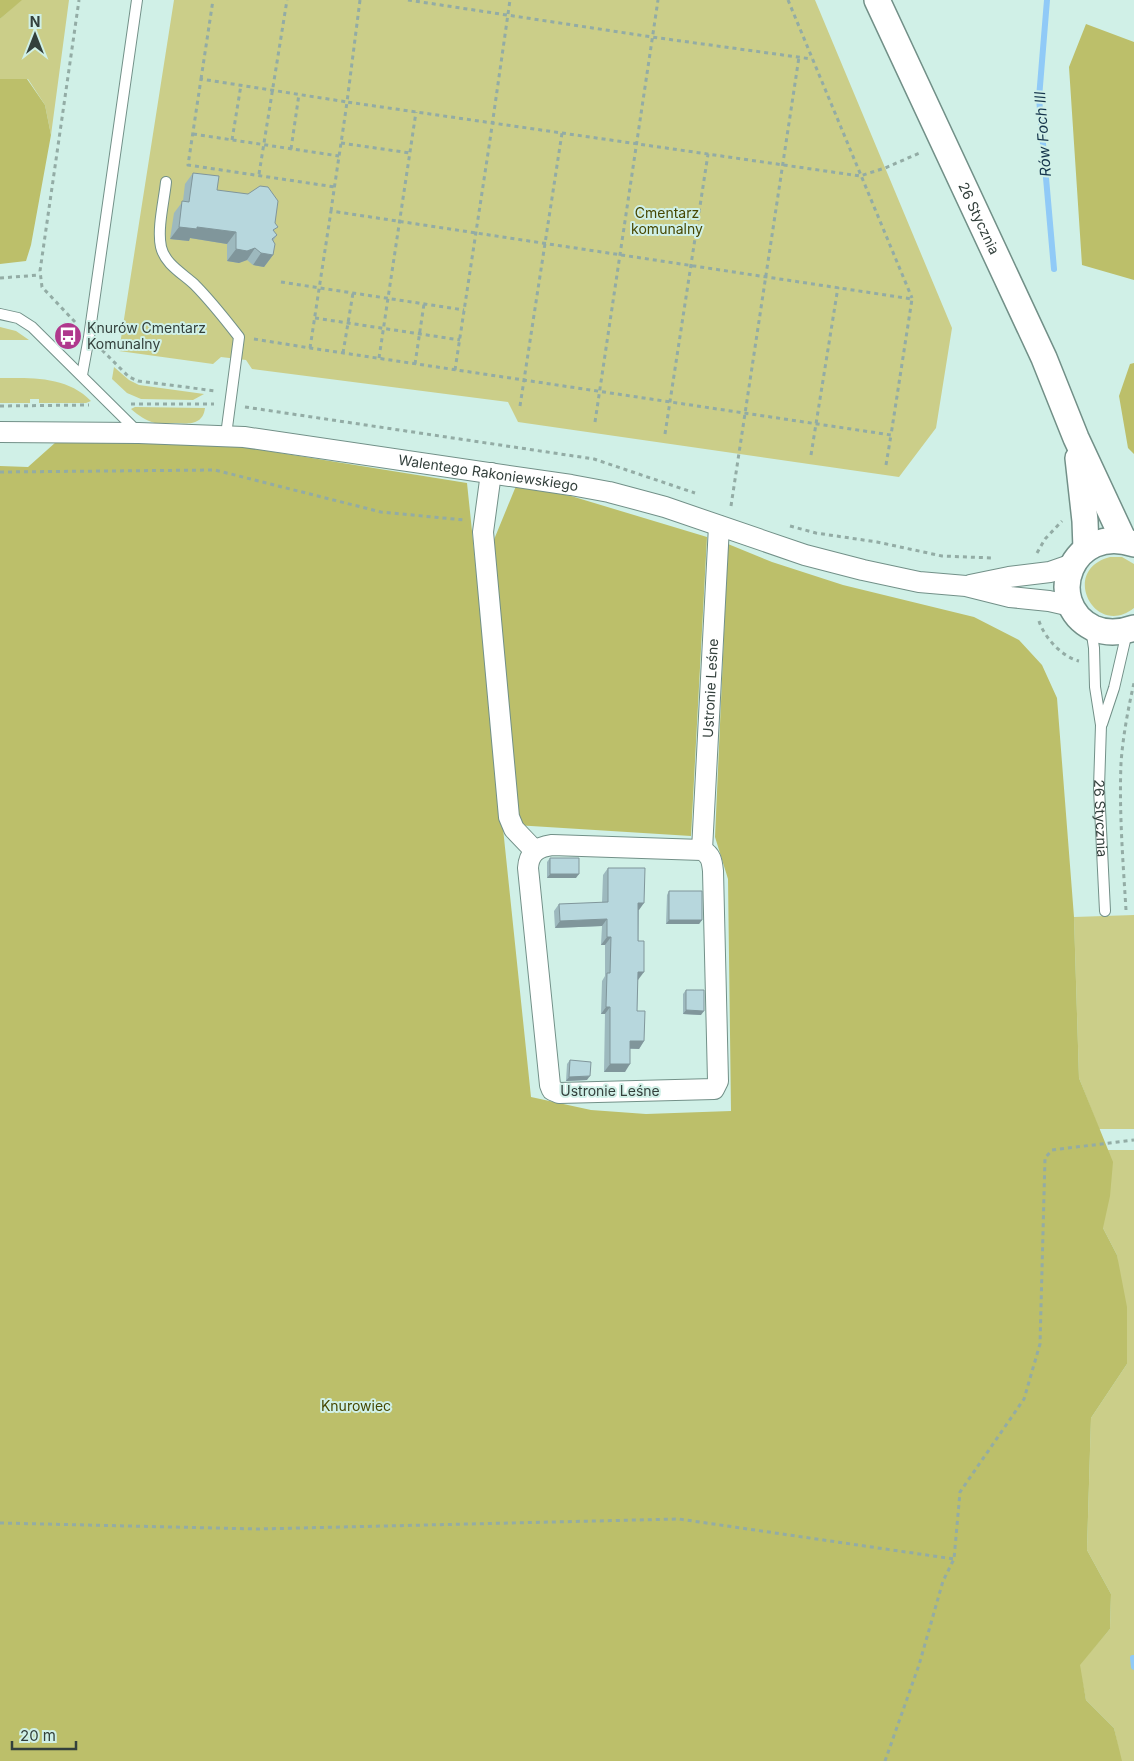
<svg xmlns="http://www.w3.org/2000/svg" width="1134" height="1761" font-family="Inter,sans-serif">
	<rect width="100%" height="100%" fill="#d0f0e7"/>
	<path fill="#cbce89" d="M 21,0 L 69,0 L 51,135 L 45,105 L 28,79 L 0,79 L 0,19 Z
		M 174,0 L 815,0 L 952,328 L 936,428 L 899,477 L 518,422 L 508,402 L 252,369 L 246,360 L 221,357 L 213,364 L 119,351 Z
		M 0,327 L 16,331 L 29,340 L 0,340 Z
		M 114,367 L 129,380 L 139,385 L 204,394 L 193,400 L 141,399 L 127,393 L 112,379 Z
		M 0,378 C 32,378 67,376 91,401 L 86,403 L 39,403 L 39,399 L 30,399 L 30,403 L 0,403 Z
		M 135,407 L 205,408 C 203,425 189,424 175,423 C 168,423 161,424 155,423 C 146,421 138,415 131,409 Z
		M 1110,557 L 1122,557 L 1134,564 L 1134,608 C 1095,639 1059,570 1110,557 Z
		M 1134,915 L 1134,1129 L 1099,1129 L 1079,1078 L 1074,917 Z
		M 1104,1150 L 1134,1150 L 1134,1761 L 1121,1761 L 1114,1728 L 1086,1700 L 1079,1665 L 1110,1629 L 1111,1594 L 1087,1550 L 1091,1418 L 1127,1364 L 1117,1255 L 1103,1228 Z"/>
	<path fill="#bcbf6a" d="M 0,0 L 22,0 L 0,19 Z
		M 1086,24 L 1134,42 L 1134,280 L 1082,265 L 1069,67 Z
		M 0,79 L 27,79 L 45,105 L 51,135 L 31,245 L 26,261 L 0,264 Z
		M 1134,363 L 1134,454 L 1128,448 L 1119,396 L 1130,364 Z
		M 56,442 L 225,444 L 467,483 L 531,1097 L 591,1110 L 646,1114 L 731,1111 L 728,879 L 715,837 L 728,544 L 772,562 L 843,585 L 974,617 L 1019,640 L 1042,665 L 1057,698 L 1074,917 L 1079,1078 L 1113,1162 L 1110,1196 L 1103,1228 L 1117,1255 L 1127,1307 L 1127,1364 L 1091,1418 L 1087,1550 L 1111,1594 L 1110,1629 L 1080,1665 L 1086,1700 L 1114,1728 L 1122,1761 L 0,1761 L 0,466 L 28,467 Z
		M 516,486 L 571,496 L 707,537 L 691,836 L 515,825 L 493,542 Z"/>
	<g fill="none" stroke-linecap="round" stroke-linejoin="round">
		<path stroke="#90caf7" stroke-width="6" d="M 1047,0 L 1039,98 L 1054,269
			M 1133,1658 L 1134,1667"/>
		<g stroke="#729088" stroke-width="12">
			<g id="service">
				<path d="M 166,182 C 164,201 157,229 161,247 C 165,264 182,273 194,284 C 210,300 225,319 239,337 L 226,435"/>
				<path d="M 0,314 L 18,318 L 32,327 L 138,432"/>
				<path d="M 82,375 L 89,337 L 137,0"/>
				<path id="s1" d="M 1091,628 L 1094,648 L 1095,687 L 1101,725 L 1099,788 L 1105,911"/>
				<path d="M 1102,724 L 1114,688 L 1127,632"/>
			</g>
		</g>
		<g stroke="#729088" stroke-width="22">
			<g id="minor">
				<path id="s2" d="M 0,432 L 139,433 L 244,437 L 571,485 L 609,492 L 665,507 L 805,555 L 863,570 L 919,582 L 966,586 L 1010,597 L 1049,601 L 1071,606"/>
				<path d="M 491,473 L 483,532 L 509,817 L 514,829 L 535,851"/>
				<path d="M 970,585 L 1009,577 L 1050,572 L 1073,564"/>
				<path d="M 552,845 L 702,850 C 711,855 712,861 713,871 L 718,1081 L 714,1089 L 559,1093 L 552,1090 L 550,1085 L 528,868 C 529,853 537,847 552,845 Z"/>
				<path id="s3" d="M 702,850 L 719,526"/>
			</g>
		</g>
		<g stroke="#729088" stroke-width="28">
			<g id="tertiary">
				<path id="s4" d="M 877,0 L 1044,358 L 1076,438 L 1124,541"/>
				<path d="M 1078,458 L 1085,521 L 1086,549"/>
				<path d="M 1134,544 C 1072,523 1042,602 1093,628 C 1107,634 1120,633 1134,628"/>
			</g>
		</g>
		<path stroke="#93aca5" stroke-width="3" stroke-dasharray="4 4" stroke-linecap="butt" d="M 360,0 L 347,102 L 860,176 L 885,168 L 922,152
			M 408,0 L 652,37 L 812,59
			M 788,0 L 912,298
			M 201,79 L 213,0
			M 193,134 L 339,156
			M 232,140 L 241,85
			M 341,143 L 410,153
			M 291,149 L 299,94
			M 259,174 L 287,0
			M 331,211 C 336,175 342,138 347,102 L 201,79 L 188,165 L 335,187
			M 0,278 L 40,275
			M 281,282 L 464,310
			M 315,318 L 460,340
			M 75,322 L 42,287 L 40,271 L 79,0
			M 254,339 L 310,348 L 891,435 L 912,299 L 331,211 L 310,348
			M 102,350 L 129,377 L 138,381 L 216,391
			M 343,353 L 353,293
			M 379,358 L 416,112
			M 415,364 L 424,304
			M 455,370 L 490,140 L 510,0
			M 131,404 L 214,404
			M 0,406 L 89,405
			M 520,406 L 562,133
			M 245,407 L 594,459 L 695,493
			M 595,422 L 658,0
			M 665,434 L 708,154
			M 811,455 L 838,287
			M 886,465 L 891,435
			M 0,472 L 215,470 L 381,512 L 464,520
			M 731,506 L 799,57
			M 790,526 L 816,533 L 877,542 L 942,556 L 993,558
			M 1037,553 L 1045,539 L 1062,521
			M 1039,621 C 1044,637 1062,657 1079,661
			M 1126,910 C 1123,861 1119,812 1121,763 C 1123,736 1128,709 1134,683
			M 0,1523 L 258,1529 L 679,1519 L 954,1559
			M 885,1761 L 919,1665 L 943,1581 L 954,1559 L 960,1492 L 1024,1399 L 1040,1344 L 1045,1158 L 1052,1150 L 1134,1140"/>
		<use href="#service" stroke="#fff" stroke-width="10"/>
		<use href="#minor" stroke="#fff" stroke-width="20"/>
		<use href="#tertiary" stroke="#fff" stroke-width="25"/>
	</g>
	<path fill="#9db9be" d="M 193,173 L 217,190 L 275,223 L 274,232 L 277,235 L 273,241 L 273,255 L 264,267 L 253,265 L 247,260 L 239,263 L 227,261 L 227,244 L 190,238 L 189,241 L 170,239 L 174,213 L 183,201 L 185,184 Z
		M 550,858 L 576,878 L 547,878 L 547,862 Z
		M 608,868 L 639,910 L 637,1011 L 644,1041 L 639,1049 L 630,1049 L 625,1072 L 604,1072 L 605,1014 L 601,1014 L 602,981 L 605,976 L 605,945 L 601,945 L 602,926 L 555,928 L 554,911 L 559,904 L 602,903 L 603,875 Z
		M 669,891 L 702,920 L 699,924 L 666,924 L 667,895 Z
		M 686,990 L 701,1015 L 683,1014 L 683,994 Z
		M 570,1060 L 587,1080 L 566,1081 L 567,1064 Z"/>
	<path fill="#80969b" d="M 179,227 L 197,227 L 236,232 L 227,244 L 190,238 L 189,241 L 170,239 Z
		M 255,248 L 247,260 L 239,263 L 227,261 L 236,249 Z
		M 261,253 L 273,255 L 264,267 L 253,265 Z
		M 550,874 L 579,874 L 576,878 L 547,878 Z
		M 638,903 L 644,903 L 639,910 L 633,910 Z
		M 607,919 L 602,926 L 555,928 L 560,921 Z
		M 669,920 L 702,920 L 699,924 L 666,924 Z
		M 607,937 L 611,937 L 605,945 L 601,945 Z
		M 638,972 L 644,972 L 638,980 L 632,980 Z
		M 606,1007 L 610,1007 L 605,1014 L 601,1014 Z
		M 686,1010 L 704,1011 L 701,1015 L 683,1014 Z
		M 630,1041 L 644,1041 L 639,1049 L 625,1048 Z
		M 610,1064 L 630,1064 L 625,1072 L 604,1072 Z
		M 590,1076 L 587,1080 L 566,1081 L 569,1077 Z"/>
	<path fill="#b7d7dd" stroke="#80969b" d="M 193,173 L 219,176 L 217,190 L 248,194 L 260,186 L 268,187 L 278,201 L 275,223 L 278,227 L 273,230 L 277,235 L 272,239 L 275,244 L 273,255 L 261,253 L 255,248 L 247,251 L 236,249 L 236,232 L 197,227 L 197,229 L 179,227 L 182,201 L 189,202 Z
		M 550,858 L 579,858 L 579,874 L 550,874 Z
		M 608,868 L 645,868 L 644,903 L 638,903 L 638,941 L 644,941 L 644,972 L 638,972 L 637,1011 L 645,1011 L 644,1041 L 630,1041 L 630,1064 L 610,1064 L 610,1007 L 606,1007 L 607,973 L 610,973 L 611,937 L 607,937 L 607,919 L 560,921 L 559,904 L 608,902 Z
		M 669,891 L 702,891 L 702,920 L 669,920 Z
		M 686,990 L 704,990 L 704,1011 L 686,1010 Z
		M 570,1060 L 591,1062 L 590,1076 L 569,1077 Z"/>
	<defs>
		<g id="bus-disc" transform="scale(1.4375)"><circle r="9.5" fill="#b0388d" stroke="#d0f0e7"/><path d="M-5-6H5V4H4V6H2V4H-2V6H-4V4H-5ZM-3.5-4V0h7V-4ZM-3.5 1.2v1.5H-2V1.2ZM2 1.2v1.5H3.5V1.2Z" fill="#fff"/></g>
	</defs>
	<g fill-rule="evenodd">
		<use href="#bus-disc" x="68" y="336"/>
	</g>
	<g text-anchor="middle" stroke-width="4" stroke-linejoin="round" paint-order="stroke">
		<g font-size="14" fill="#464702" stroke="#d0f0e7">
			<text x="667" y="218">Cmentarz<tspan x="667" dy="16">komunalny</tspan></text>
			<text x="356" y="1411">Knurowiec</text>
		</g>
		<g font-size="14" fill="#33403c" stroke="#d0f0e7">
			<text dy="5" stroke="none"><textPath href="#s4" startOffset="241">26 Stycznia</textPath></text>
			<text dy="5" stroke="none"><textPath href="#s2" startOffset="491">Walentego Rakoniewskiego</textPath></text>
			<text dy="5" stroke="none"><textPath href="#s3" startOffset="162">Ustronie Leśne</textPath></text>
			<text dy="5" stroke="none"><textPath href="#s1" startOffset="191">26 Stycznia</textPath></text>
			<text x="610" y="1096">Ustronie Leśne</text>
		</g>
		<g font-size="14" fill="#33403c" stroke="#d0f0e7" text-anchor="start">
			<text x="87" y="333">Knurów Cmentarz<tspan x="87" dy="16">Komunalny</tspan></text>
		</g>
		<g font-size="15" font-style="italic" fill="#15354c" stroke="#d0f0e7">
			<text transform="translate(1043 134) rotate(-94)" y="5">Rów Foch III</text>
		</g>
	</g>
	<g transform="translate(35 35)" stroke="#d0f0e7" stroke-width="4" paint-order="stroke">
	<path d="M0-4L9 19L0 12L-9 19Z" fill="#33403c"/>
	<text y="-8" font-size="14" font-weight="bold" text-anchor="middle" fill="#33403c">N</text>
	</g>
	<path d="M12 1741v8h64v-8" fill="none" stroke="#33403c" stroke-width="2.5"/>
	<text x="20" y="1741" font-size="15" fill="#33403c" stroke="#d0f0e7" stroke-width="4" paint-order="stroke">20 m</text>
</svg>
